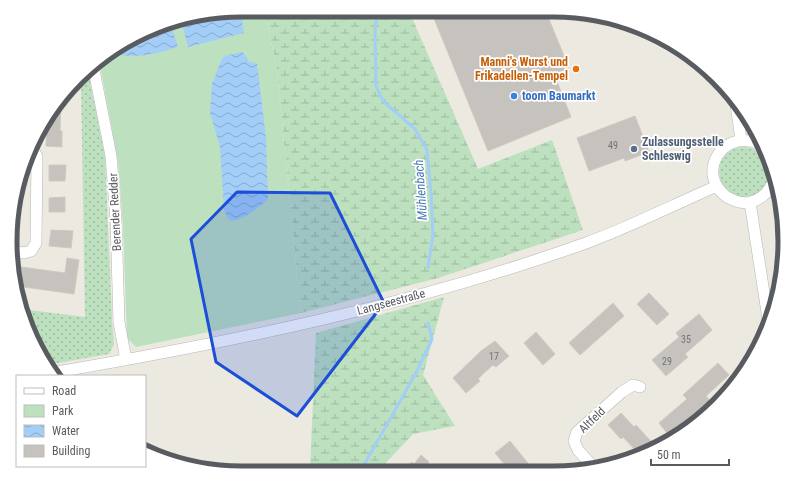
<svg xmlns="http://www.w3.org/2000/svg" width="795" height="483" font-family="'Roboto Condensed',sans-serif">
	<defs>
		<pattern id="grass-dots" width="8" height="8" patternUnits="userSpaceOnUse"><rect width="8" height="8" fill="#bde1bf"/><path d="M2 2h.1M6 6h.1" fill="none" stroke="#9cb99f" stroke-width="1.8" stroke-linecap="round"/></pattern>
		<pattern id="wetland-marsh" width="20" height="14" patternUnits="userSpaceOnUse"><rect width="20" height="14" fill="#bde1bf"/><path d="M1 5h8M5 5V1M11 12h8M15 12V8" fill="none" stroke="#9cb99f"/></pattern>
		<pattern id="water-waves" width="16" height="10" patternUnits="userSpaceOnUse"><rect width="16" height="10" fill="#a2cef8"/><path d="M0 5q4-4 8 0t8 0" fill="none" stroke="#87aacc"/></pattern>
	</defs>
	<rect width="100%" height="100%" fill="#ebe9e0"/>
	<path fill="url(#grass-dots)" d="M 88,71 L 105,157 L 112,320 L 114,344 L 109,354 L 46,365 L 22,316 L 21,309 L 85,317 L 81,80 L 80,80 Z
		M719 172a25 25 0 1 1 50 0a25 25 0 1 1-50 0Z"/>
	<path fill="url(#wetland-marsh)" d="M 265,10 L 409,11 L 478,169 L 552,140 L 583,230 L 438,278 L 301,313 L 277,72 Z
		M 444,297 L 423,375 L 455,426 L 413,434 L 382,467 L 383,472 L 310,471 L 316,333 Z"/>
	<path fill="#bde1bf" d="M 241,10 L 265,10 L 277,72 L 301,313 L 136,347 L 127,338 L 123,225 L 118,162 L 99,59 L 167,22 Z"/>
	<path fill="url(#water-waves)" d="M 241,10 L 249,10 L 250,17 L 242,21 L 244,33 L 188,47 L 181,20 Z
		M 167,22 L 170,22 L 178,47 C 158,53 142,58 120,55 L 117,51 L 118,48 Z
		M 242,52 L 246,56 L 249,62 L 257,63 L 266,138 L 268,199 C 256,210 246,218 231,221 L 227,217 L 224,210 L 220,147 L 210,113 L 212,84 L 222,58 L 228,55 Z"/>
	<g fill="none" stroke-linecap="round" stroke-linejoin="round">
		<path stroke="#a2cef8" stroke-width="3" d="M 377,11 L 375,33 L 376,86 L 383,101 L 415,129 L 427,150 L 431,193 L 433,235 L 428,267
			M 360,472 L 416,373 L 432,339 L 428,323"/>
	</g>
	<path fill="#c6c2bd" stroke="#cfcabf" d="M 431,11 L 546,12 L 569,68 L 554,74 L 571,117 L 488,151 Z
		M 61,100 L 60,131 L 62,131 L 62,147 L 46,146 L 47,116 Z
		M 635,116 L 649,152 L 625,161 L 624,158 L 589,171 L 577,138 Z
		M 49,165 L 66,165 L 65,181 L 49,181 Z
		M 65,197 L 65,212 L 49,212 L 49,198 Z
		M 51,230 L 73,231 L 71,248 L 49,246 Z
		M 67,258 L 79,260 L 74,294 L 17,286 L 14,266 L 65,273 Z
		M 649,293 L 669,314 L 657,325 L 637,304 Z
		M 613,303 L 624,316 L 580,355 L 569,343 Z
		M 699,314 L 712,330 L 685,354 L 688,357 L 666,376 L 652,360 L 679,337 L 676,333 Z
		M 536,332 L 555,354 L 543,365 L 524,343 Z
		M 495,341 L 509,356 L 496,367 L 493,365 L 485,372 L 478,379 L 480,381 L 466,393 L 453,378 L 481,351 Z
		M 718,363 L 729,375 L 706,396 L 710,401 L 670,437 L 659,423 L 687,399 L 683,395 Z
		M 621,413 L 634,427 L 636,425 L 657,448 L 640,455 L 623,437 L 621,439 L 608,425 Z
		M 510,441 L 527,462 L 536,472 L 511,472 L 495,453 Z
		M 421,455 L 429,462 L 421,472 L 399,472 L 412,462 L 414,464 Z"/>
	<g fill="none" stroke-linecap="round" stroke-linejoin="round">
		<g stroke="#b5b7bc" stroke-width="12">
			<path id="minor" d="M 93,65 L 111,156 L 116,220 L 119,322 L 126,360
				M 736,105 L 741,140
				M 760,144 C 722,127 695,175 727,197 C 734,201 743,204 751,202 C 761,199 769,192 773,182
				M 750,202 L 768,319
				M 12,251 L 24,253 L 31,251 L 36,243 L 37,157 L 32,147
				M 51,373 C 232,342 413,305 586,243 C 630,227 673,205 717,186
				M 594,468 L 578,450 L 574,441 L 577,432 L 622,392 L 633,385 L 640,387"/>
		</g>
		<use href="#minor" stroke="#fff" stroke-width="11"/>
	</g>
	<path fill="#1d4ed8" fill-opacity="0.2" stroke="#1d4ed8" stroke-width="3" stroke-linejoin="round" d="M 237,192 L 330,193 L 384,303 L 297,416 L 216,362 L 191,239 Z"/>
	<circle fill="#e8710a" stroke="#fff" stroke-width="1.5" cx="576" cy="69" r="4"/>
	<circle fill="#3f7fe0" stroke="#fff" stroke-width="1.5" cx="514" cy="96" r="4"/>
	<circle fill="#5c6f8a" stroke="#fff" stroke-width="1.5" cx="634" cy="149" r="4"/>
	<g text-anchor="middle" stroke-width="3.5" stroke-linejoin="round" paint-order="stroke">
		<g font-size="10" fill="#747577">
			<text x="613" y="149">49</text>
			<text x="686" y="343">35</text>
			<text x="494" y="360">17</text>
			<text x="667" y="365">29</text>
		</g>
		<g font-size="12" font-weight="bold" fill="#c56008" stroke="#fff" text-anchor="end">
			<text x="568" y="66">Manni's Wurst und<tspan x="568" dy="14">Frikadellen-Tempel</tspan></text>
		</g>
		<g font-size="12" font-weight="bold" fill="#366cbe" stroke="#fff" text-anchor="start">
			<text x="522" y="100">toom Baumarkt</text>
		</g>
		<g font-size="12" font-weight="bold" fill="#4e5e75" stroke="#fff" text-anchor="start">
			<text x="642" y="146">Zulassungsstelle<tspan x="642" dy="14">Schleswig</tspan></text>
		</g>
		<g font-size="12" fill="#585b60" stroke="#fff">
			<text transform="translate(115 212) rotate(-93)" y="4">Berender Redder</text>
			<text transform="translate(391 302) rotate(-15)" y="4">Langseestraße</text>
			<text transform="translate(592 420) rotate(-44)" y="4">Altfeld</text>
		</g>
		<g font-size="13" font-style="italic" fill="#4778b9" stroke="#fff">
			<text transform="translate(420 190) rotate(-94)" y="5">Mühlenbach</text>
		</g>
	</g>
	<path d="M0 0H795V483H0ZM241 17H554A224 224 0 0 1 778 241V242A224 224 0 0 1 554 466H241A224 224 0 0 1 17 242V241A224 224 0 0 1 241 17Z" fill="#fff" fill-rule="evenodd"/>
	<path fill="none" stroke="#585b60" stroke-width="5" d="M241 17H554A224 224 0 0 1 778 241V242A224 224 0 0 1 554 466H241A224 224 0 0 1 17 242V241A224 224 0 0 1 241 17Z"/>
	<rect x="16" y="375" width="130" height="92" fill="#ffffff" stroke="#bcbdbf"/>
	<rect x="24" y="388" width="20" height="6" fill="#ffffff" stroke="#bcbdbf"/>
	<text x="52" y="395" font-size="12" fill="#585b60">Road</text>
	<rect x="24" y="405" width="20" height="12" fill="#bde1bf" stroke="#bcbdbf"/>
	<text x="52" y="415" font-size="12" fill="#585b60">Park</text>
	<rect x="24" y="425" width="20" height="12" fill="url(#water-waves)" stroke="#bcbdbf"/>
	<text x="52" y="435" font-size="12" fill="#585b60">Water</text>
	<rect x="24" y="445" width="20" height="12" fill="#c6c2bd" stroke="#bcbdbf"/>
	<text x="52" y="455" font-size="12" fill="#585b60">Building</text>
	<path d="M651 459v6h78v-6" fill="none" stroke="#585b60" stroke-width="2"/>
	<text x="657" y="459" font-size="12" fill="#585b60" stroke="#ffffff" stroke-width="3" paint-order="stroke">50 m</text>
</svg>
